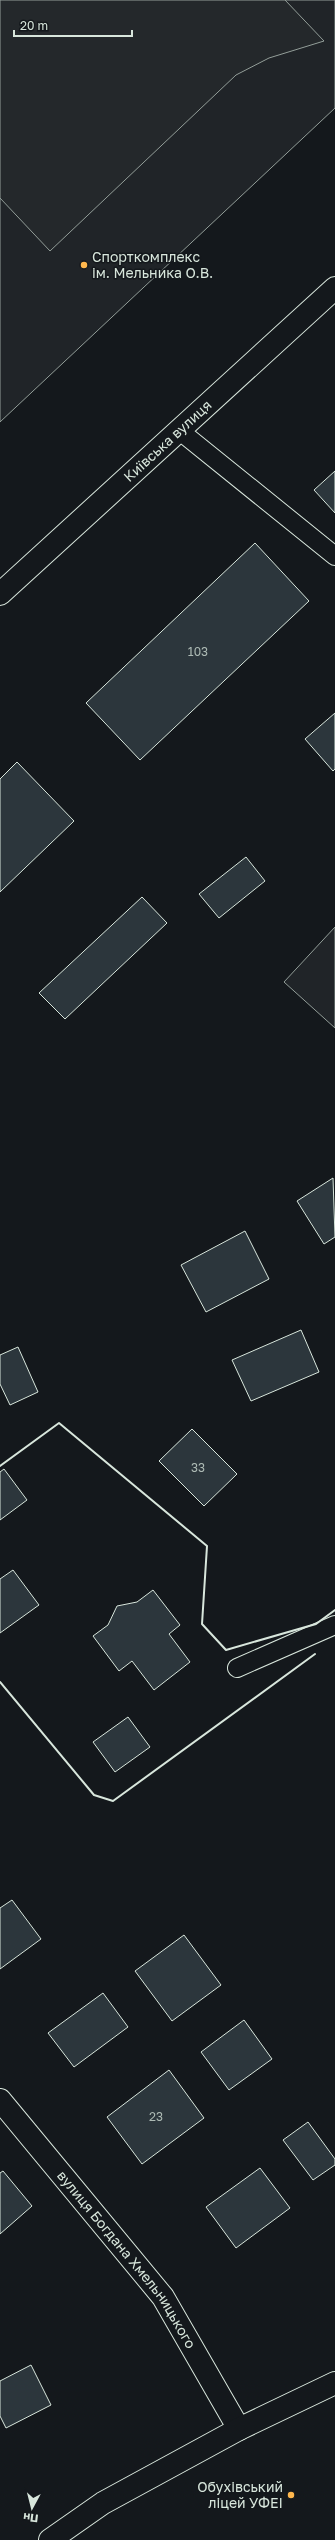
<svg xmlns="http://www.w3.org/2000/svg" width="335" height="2540" font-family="'Golos Text',sans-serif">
	<rect width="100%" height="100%" fill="#14181c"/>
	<path fill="#202428" stroke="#939e99" d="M 0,0 L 335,0 L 335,108 L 0,422 Z
		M 335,927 L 335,1028 L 284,982 Z"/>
	<path fill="#24282b" stroke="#939e99" d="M 0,0 L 285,0 L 324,41 L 269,58 L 236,75 L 50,251 L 0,198 Z"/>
	<path fill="#2c363c" stroke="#d8e6dc" d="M 335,471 L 335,513 L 314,490 Z
		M 255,543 L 309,601 L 140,760 L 86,703 Z
		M 335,713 L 335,769 L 333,771 L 305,739 Z
		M 17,762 L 74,821 L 0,892 L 0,779 Z
		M 246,857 L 265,881 L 219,918 L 199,894 Z
		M 142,897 L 167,923 L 65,1019 L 39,993 Z
		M 333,1178 L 335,1237 L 324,1244 L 297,1201 Z
		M 245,1231 L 269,1279 L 206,1312 L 181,1265 Z
		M 301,1330 L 319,1372 L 251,1401 L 232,1360 Z
		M 18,1347 L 38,1392 L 10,1405 L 0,1384 L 0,1355 Z
		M 192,1429 L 237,1474 L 204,1506 L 159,1461 Z
		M 4,1469 L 27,1500 L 0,1520 L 0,1472 Z
		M 13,1570 L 39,1605 L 0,1633 L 0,1579 Z
		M 153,1590 L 180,1625 L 169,1634 L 190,1662 L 154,1690 L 132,1661 L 119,1671 L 93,1636 L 108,1625 L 117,1606 L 137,1602 Z
		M 128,1717 L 150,1747 L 115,1772 L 93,1742 Z
		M 12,1900 L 41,1939 L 0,1969 L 0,1908 Z
		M 184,1935 L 221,1985 L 172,2021 L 135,1971 Z
		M 103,1993 L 128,2027 L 74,2067 L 48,2033 Z
		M 244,2020 L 272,2059 L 229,2090 L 201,2052 Z
		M 169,2070 L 204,2118 L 142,2164 L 107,2117 Z
		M 308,2122 L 335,2159 L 335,2165 L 313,2180 L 283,2140 Z
		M 260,2168 L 290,2208 L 236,2248 L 206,2207 Z
		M 3,2171 L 32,2206 L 0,2234 L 0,2173 Z
		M 31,2365 L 51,2405 L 6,2428 L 0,2416 L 0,2381 Z"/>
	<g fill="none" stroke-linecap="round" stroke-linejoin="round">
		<g stroke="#d8e6dc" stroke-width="20">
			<path id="lane" d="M 180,431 L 335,556
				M 237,1668 L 335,1625"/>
		</g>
		<g stroke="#d8e6dc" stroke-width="24">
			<g id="street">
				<path id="s1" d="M 0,2100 L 163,2297 L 239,2429"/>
				<path d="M 50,2540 L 103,2503 L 239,2429 L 335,2383"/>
			</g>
		</g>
		<g stroke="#d8e6dc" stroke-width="24">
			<g id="primary">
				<path id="s2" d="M 0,594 L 335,288"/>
			</g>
		</g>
		<use href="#lane" stroke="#14181c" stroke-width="18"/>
		<use href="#street" stroke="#14181c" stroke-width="22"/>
		<use href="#primary" stroke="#14181c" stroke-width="22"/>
		<path stroke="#d8e6dc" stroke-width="2" d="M 0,1466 L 59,1423 L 207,1546 L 202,1624 L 226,1650 L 316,1624 L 335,1610
			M 0,1682 L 94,1795 L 113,1801 L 315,1654"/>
	</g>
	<g fill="#ffb74d" stroke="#14181c" stroke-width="1.5">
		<circle cx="84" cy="265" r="4"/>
		<circle cx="291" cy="2495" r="4"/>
	</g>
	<g text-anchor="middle" stroke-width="3" stroke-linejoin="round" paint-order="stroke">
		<g font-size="12" fill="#adbab4">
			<text x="198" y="656">103</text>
			<text x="198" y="1472">33</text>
			<text x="156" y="2121">23</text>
		</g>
		<g font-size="14" fill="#d8e6dc" stroke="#14181c" text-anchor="start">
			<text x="92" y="262">Спорткомплекс<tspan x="92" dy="16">ім. Мельника О.В.</tspan></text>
			<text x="283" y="2492" text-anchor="end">Обухівський<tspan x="283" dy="16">ліцей УФЕІ</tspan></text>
		</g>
		<g font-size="14" fill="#d8e6dc" stroke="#14181c">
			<text dy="5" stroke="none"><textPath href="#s2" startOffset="227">Київська вулиця</textPath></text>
			<text dy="5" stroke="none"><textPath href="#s1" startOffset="204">вулиця Богдана Хмельницького</textPath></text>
		</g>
	</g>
	<g transform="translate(32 2508) rotate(187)" stroke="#14181c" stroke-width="3" paint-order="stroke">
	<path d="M0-3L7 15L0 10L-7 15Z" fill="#d8e6dc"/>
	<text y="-6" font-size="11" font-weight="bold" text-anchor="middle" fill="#d8e6dc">Пн</text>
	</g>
	<path d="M14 30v6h118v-6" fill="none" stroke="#d8e6dc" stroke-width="2"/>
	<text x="20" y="30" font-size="12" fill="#d8e6dc" stroke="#14181c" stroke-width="3" paint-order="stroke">20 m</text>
</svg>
